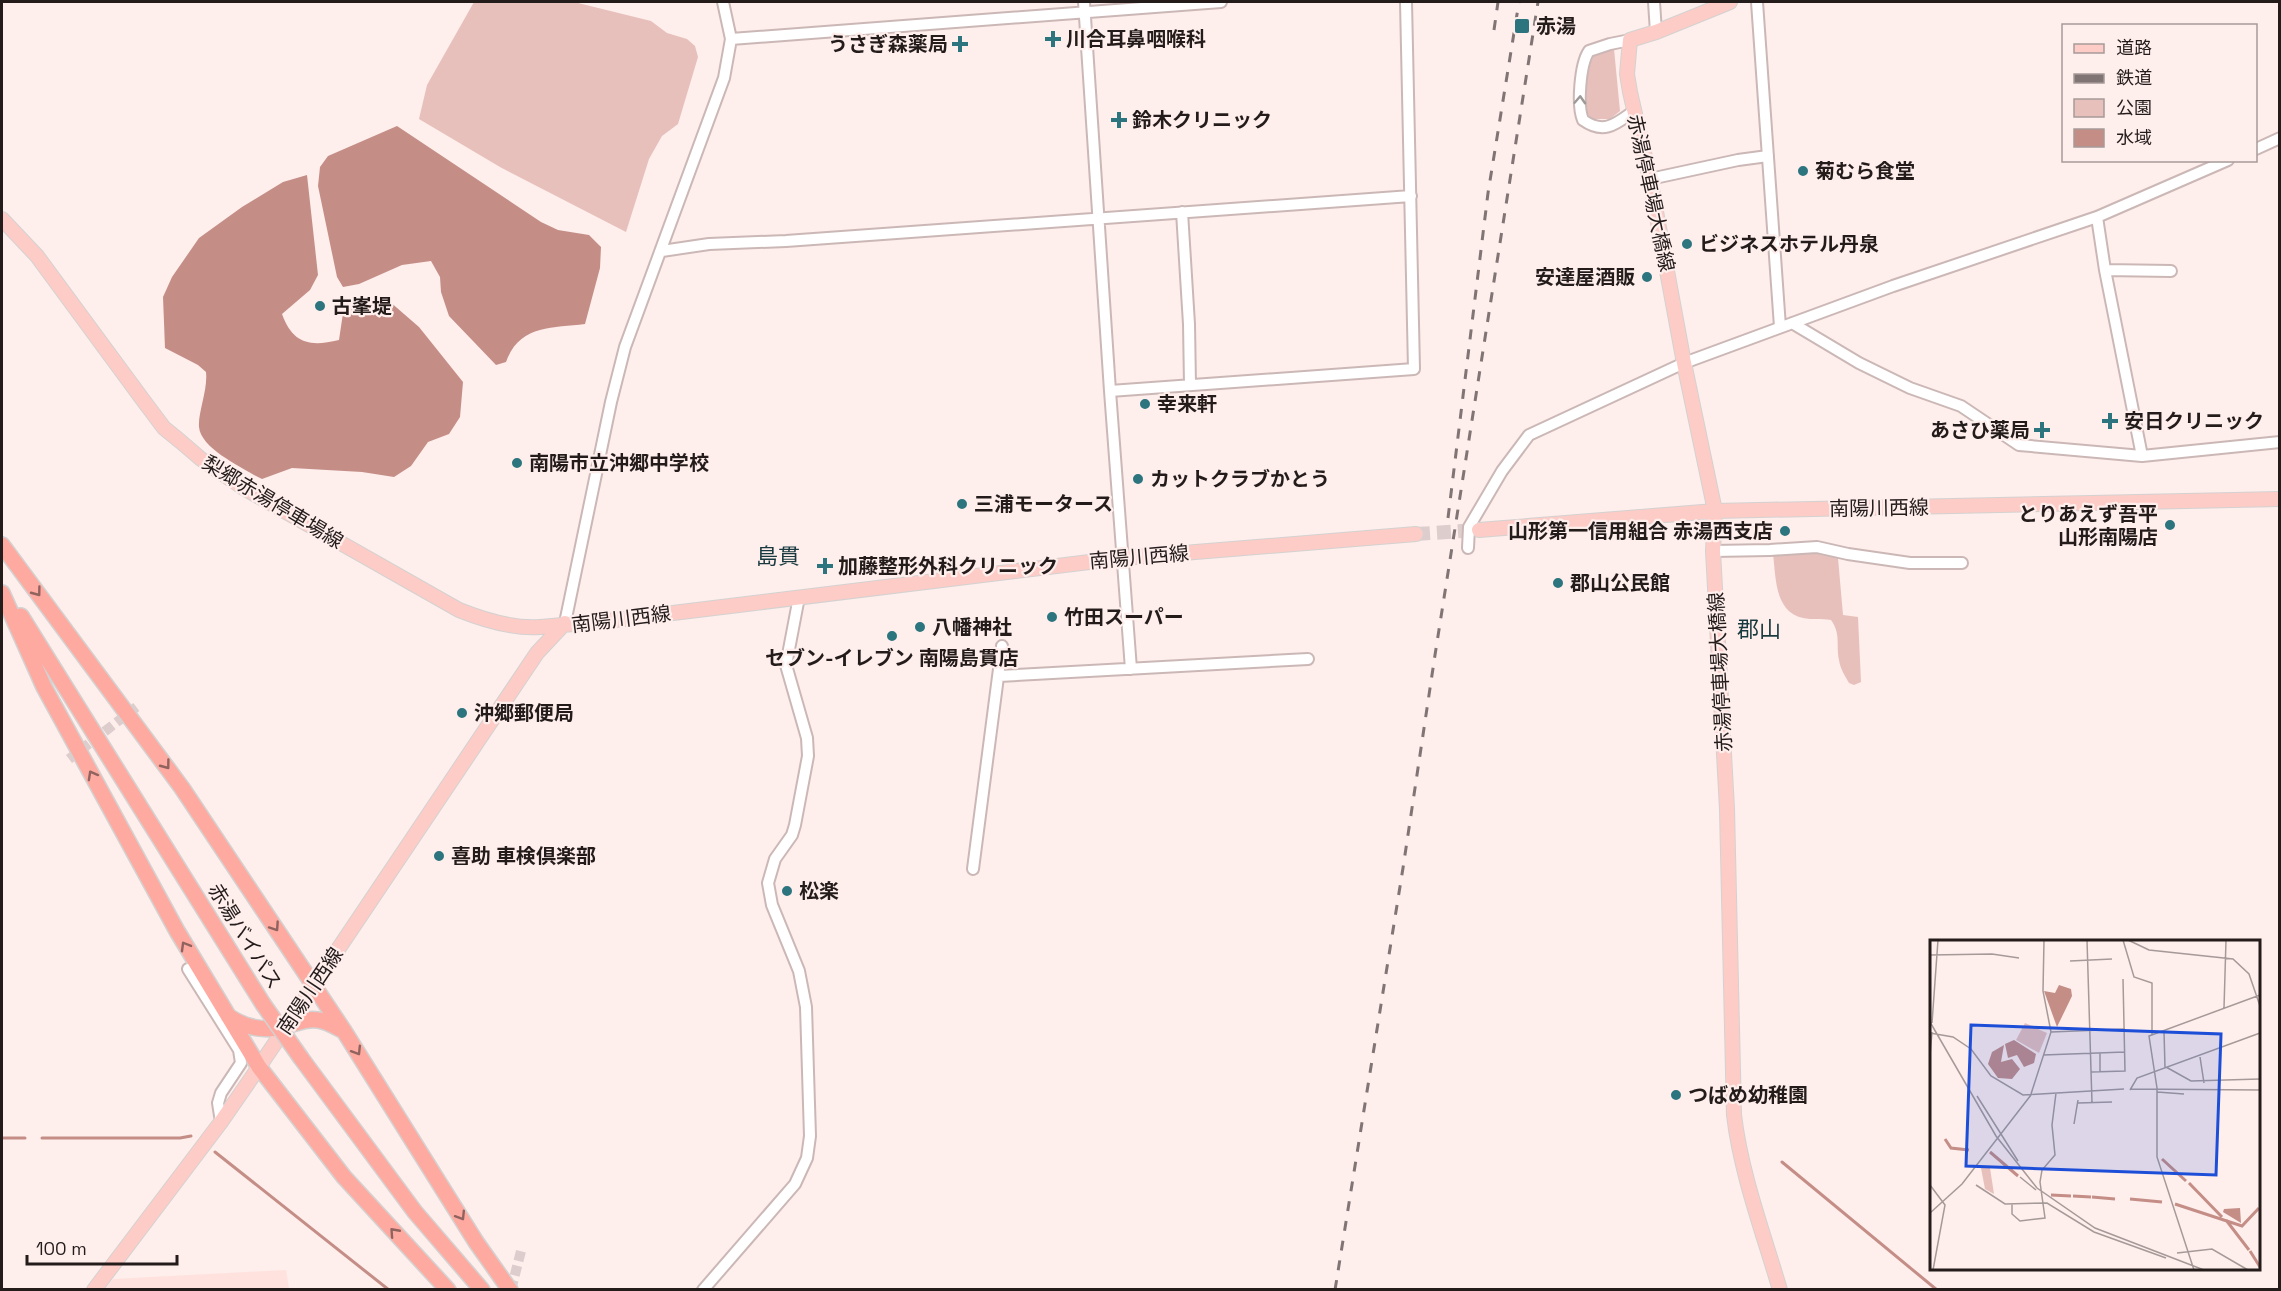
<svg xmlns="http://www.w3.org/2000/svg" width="2281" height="1291" font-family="'Space Grotesk','Noto Sans JP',sans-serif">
	<rect width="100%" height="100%" fill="#feeeec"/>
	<path fill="#ffe2de" d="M 286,1270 L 289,1289 L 105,1289 L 113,1279 Z"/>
	<path fill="#e7c0bb" d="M 474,2 L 574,2 L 651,21 L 667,33 L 687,39 L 695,46 L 698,57 L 678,124 L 662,136 L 649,159 L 626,232 L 500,167 L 419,119 L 427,85 Z
		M 1614,49 L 1620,111 L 1610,119 L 1593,119 C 1589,116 1586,113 1586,107 C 1584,97 1588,61 1595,55 C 1600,50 1608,50 1614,49 Z
		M 1804,551 L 1829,554 L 1838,558 L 1843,615 L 1858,617 L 1861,682 L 1854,685 L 1849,683 C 1845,676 1840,668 1839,660 C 1836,644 1841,634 1831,620 C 1821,618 1812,620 1803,618 C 1774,612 1776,576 1773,554 Z"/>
	<path fill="#c48e87" d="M 397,126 L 541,222 L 558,230 L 589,235 L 601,247 L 600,268 L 585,324 C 552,328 519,325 506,362 L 496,365 L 449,316 L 441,292 L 440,277 L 431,261 L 402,265 L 359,284 L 343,287 L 337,277 L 318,186 L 320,167 L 328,156 Z
		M 307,175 L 318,275 L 310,290 L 282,314 C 293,344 310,347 339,340 L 343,313 L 358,302 L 389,301 L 419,327 L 463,382 L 460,417 L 449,434 L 428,442 L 411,466 L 394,477 L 362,472 L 292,468 L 262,479 L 254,475 C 238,465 201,448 199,427 C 198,412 208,390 206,372 L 198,365 L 165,348 L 163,297 L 172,277 L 199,238 L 242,207 L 283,182 Z"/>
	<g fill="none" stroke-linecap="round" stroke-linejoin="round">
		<path stroke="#c48e87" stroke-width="3" d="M 2,1138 L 25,1138
			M 42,1138 L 180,1138 L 191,1136
			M 215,1152 L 389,1290
			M 1782,1162 L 1937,1290"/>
		<path stroke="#ddcecd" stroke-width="10" stroke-dasharray="10 5" stroke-linecap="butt" d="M 69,759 L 139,705
			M 511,1290 L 521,1251"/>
		<path stroke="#ddcecd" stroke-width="14" stroke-dasharray="14 7" stroke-linecap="butt" d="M 1416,534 L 1479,530"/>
		<g stroke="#cbb8b6" stroke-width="14">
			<path id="minor" d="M 1084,2 L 1110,391 L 1131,669
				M 1654,2 L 1656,32
				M 1757,2 L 1780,327
				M 731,39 L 1221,2
				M 1630,40 L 1610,44 L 1589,51 C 1580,64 1577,106 1583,120 C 1604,135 1616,124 1634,111
				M 2256,149 L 2280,138
				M 1650,179 L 1738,160 L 1768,156
				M 1182,212 L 1189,324 L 1190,385
				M 2097,217 L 2105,270 L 2142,456
				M 662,251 L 709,244 L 786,241 L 1411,196
				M 2105,270 L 2171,271
				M 1792,323 L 1859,363 L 1910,388 L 1961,406 L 2019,445 L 2142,456 L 2280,442
				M 1110,391 L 1414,369 L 1406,2
				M 1468,548 L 1469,527 L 1502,471 L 1529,435 L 1684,363 L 1893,286 L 2097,217 L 2228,160
				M 1713,551 L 1770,550 L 1817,547 L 1848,554 L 1910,563 L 1962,563
				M 565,623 L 611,402 L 625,347 L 724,78 L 731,39 L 723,2
				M 999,676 L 1308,659
				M 973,869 L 1002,646
				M 188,969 L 239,1050 L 241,1063 L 221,1093 L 218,1103 L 221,1122
				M 703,1290 L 795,1184 L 807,1158 L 810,1136 L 806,1007 L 799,971 L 772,905 L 768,883 L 775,859 L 792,835 L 795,825 L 808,756 L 807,738 L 786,665 L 799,597"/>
		</g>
		<g stroke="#d3d2d1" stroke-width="16">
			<path id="major" d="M 1730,2 L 1656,32 L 1630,40 L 1627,74 L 1630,92 L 1650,179 L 1684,363 L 1715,511 L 1713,551 L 1727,809 L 1734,1115 C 1741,1174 1763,1232 1780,1290
				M 2,219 L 37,256 L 143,400 L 164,428 L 180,441 L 201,459 L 242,487 L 459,610 C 484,620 513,629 540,627 C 558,626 574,623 591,623 L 1122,558 L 1416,534
				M 1479,530 L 1715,511 L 2280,499
				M 94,1290 L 221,1122 L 259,1067 L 537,653 L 565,623"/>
		</g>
		<g stroke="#d3d2d1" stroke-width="18">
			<path id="highway" d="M 2,545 L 182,788 L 344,1031 L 476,1242 L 510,1290
				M 2,593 L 44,687 L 177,931 L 259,1067 L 344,1177 L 448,1290
				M 21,616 L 263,1004
				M 228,1016 C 245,1028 266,1032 286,1026 C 297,1023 306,1018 318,1020 C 327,1021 336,1027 344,1031
				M 301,1058 L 415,1212 L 482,1290"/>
		</g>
		<use href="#minor" stroke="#fff" stroke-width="10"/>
		<use href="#major" stroke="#feccc6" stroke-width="14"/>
		<use href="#highway" stroke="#feaaa0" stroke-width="15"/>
		<path stroke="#807574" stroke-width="3" stroke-dasharray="10 10" stroke-linecap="butt" d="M 1494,30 L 1498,2
			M 1448,518 L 1488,193 L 1519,2
			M 1335,1290 L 1403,868 L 1435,655 L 1538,2"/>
		<g stroke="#d3d2d1" stroke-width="18" stroke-linecap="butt">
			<path id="highway-bridge" d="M 263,1004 L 301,1058"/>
		</g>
		<use href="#highway-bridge" stroke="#feaaa0" stroke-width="15"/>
	</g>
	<defs><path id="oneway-chevron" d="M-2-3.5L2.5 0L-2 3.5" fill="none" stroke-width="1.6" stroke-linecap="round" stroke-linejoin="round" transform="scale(1.5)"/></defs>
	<use stroke="#9c9998" href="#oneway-chevron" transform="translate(1580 100) rotate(-87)"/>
	<g stroke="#90635e">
		<use href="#oneway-chevron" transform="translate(37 592) rotate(53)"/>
		<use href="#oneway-chevron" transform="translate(166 765) rotate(53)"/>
		<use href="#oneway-chevron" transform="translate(92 775) rotate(-119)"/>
		<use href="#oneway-chevron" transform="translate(275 927) rotate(56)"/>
		<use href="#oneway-chevron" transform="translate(185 946) rotate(-120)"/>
		<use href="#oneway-chevron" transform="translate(357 1051) rotate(58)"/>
		<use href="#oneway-chevron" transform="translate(461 1216) rotate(58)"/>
		<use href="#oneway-chevron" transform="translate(394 1232) rotate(-132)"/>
	</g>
	<g fill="#2c747e" stroke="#feeeec" stroke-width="2">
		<rect x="1514" y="18" width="16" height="16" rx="3"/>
		<path d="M1050 30h6v6h6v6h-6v6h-6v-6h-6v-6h6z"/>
		<path d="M957 35h6v6h6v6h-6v6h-6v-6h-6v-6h6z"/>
		<path d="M1116 111h6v6h6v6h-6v6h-6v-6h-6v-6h6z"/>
		<circle cx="1803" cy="171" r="6"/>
		<circle cx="1687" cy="244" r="6"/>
		<circle cx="1647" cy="277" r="6"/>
		<circle cx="320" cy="306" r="6"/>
		<circle cx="1145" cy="404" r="6"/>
		<path d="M2107 412h6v6h6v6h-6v6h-6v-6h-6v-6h6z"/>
		<path d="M2039 421h6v6h6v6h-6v6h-6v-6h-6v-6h6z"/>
		<circle cx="517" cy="463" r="6"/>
		<circle cx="1138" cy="479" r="6"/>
		<circle cx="962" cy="504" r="6"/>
		<circle cx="2170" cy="525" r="6"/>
		<circle cx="1785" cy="531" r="6"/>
		<path d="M822 557h6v6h6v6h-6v6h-6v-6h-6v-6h6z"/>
		<circle cx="1558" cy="583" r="6"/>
		<circle cx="1052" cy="617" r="6"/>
		<circle cx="920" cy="627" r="6"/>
		<circle cx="892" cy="636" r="6"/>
		<circle cx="462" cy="713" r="6"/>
		<circle cx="439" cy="856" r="6"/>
		<circle cx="787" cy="891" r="6"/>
		<circle cx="1676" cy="1095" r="6"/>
	</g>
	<g text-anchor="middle" stroke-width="4.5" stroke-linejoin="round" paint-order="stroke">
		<g font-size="20" font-weight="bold" fill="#231c1b" stroke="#feeeec" text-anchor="start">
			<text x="1536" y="33">赤湯</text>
			<text x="1066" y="46">川合耳鼻咽喉科</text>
			<text x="948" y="51" text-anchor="end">うさぎ森薬局</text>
			<text x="1132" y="127">鈴木クリニック</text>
			<text x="1815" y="178">菊むら食堂</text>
			<text x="1699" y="251">ビジネスホテル丹泉</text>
			<text x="1635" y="284" text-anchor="end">安達屋酒販</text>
			<text x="332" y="313">古峯堤</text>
			<text x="1157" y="411">幸来軒</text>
			<text x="2124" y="428">安日クリニック</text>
			<text x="2030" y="437" text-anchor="end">あさひ薬局</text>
			<text x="529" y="470">南陽市立沖郷中学校</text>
			<text x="1150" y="486">カットクラブかとう</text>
			<text x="974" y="511">三浦モータース</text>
			<text x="2158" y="521" text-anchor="end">とりあえず吾平<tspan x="2158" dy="23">山形南陽店</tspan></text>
			<text x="1773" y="538" text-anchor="end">山形第一信用組合 赤湯西支店</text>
			<text x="838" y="573">加藤整形外科クリニック</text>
			<text x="1570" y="590">郡山公民館</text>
			<text x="1064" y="624">竹田スーパー</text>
			<text x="932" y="634">八幡神社</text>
			<text x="892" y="665" text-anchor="middle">セブン-イレブン 南陽島貫店</text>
			<text x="474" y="720">沖郷郵便局</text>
			<text x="451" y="863">喜助 車検倶楽部</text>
			<text x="799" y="898">松楽</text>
			<text x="1688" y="1102">つばめ幼稚園</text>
		</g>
		<g font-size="20" fill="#231c1b" stroke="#feeeec">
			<text transform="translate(1651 193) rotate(78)" y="7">赤湯停車場大橋線</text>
			<text transform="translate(273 502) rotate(31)" y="7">梨郷赤湯停車場線</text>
			<text transform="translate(1879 508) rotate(-1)" y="7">南陽川西線</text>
			<text transform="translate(1139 557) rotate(-5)" y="7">南陽川西線</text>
			<text transform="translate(621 619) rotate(-7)" y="7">南陽川西線</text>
			<text transform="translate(1720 672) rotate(-93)" y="7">赤湯停車場大橋線</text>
			<text transform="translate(245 936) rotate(58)" y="7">赤湯バイパス</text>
			<text transform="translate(310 991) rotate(-56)" y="7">南陽川西線</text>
		</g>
		<g font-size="22" fill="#183a3f" stroke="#feeeec">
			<text x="778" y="564">島貫</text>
			<text x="1759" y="637">郡山</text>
		</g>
	</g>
	<g transform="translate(1930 940)">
		<rect width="330" height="330" fill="#feeeec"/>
		<path d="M 95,83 L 117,93 L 109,113 L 86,100 ZM 51,228 L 60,228 L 64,254 L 55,249 Z" fill="#e7c0bb"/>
		<path d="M 129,45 L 141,49 L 142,56 L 127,87 L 114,51 L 125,53 ZM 84,100 L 106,114 L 104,123 L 94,127 L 87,115 L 78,118 L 75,104 ZM 74,105 L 71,122 L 82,119 L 90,129 L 82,139 L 68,138 L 58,124 L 62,112 ZM 310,268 L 311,283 L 293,272 L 294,269 Z" fill="#c48e87"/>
		<path fill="none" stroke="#c48e87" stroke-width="3" d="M 15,199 L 21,208 L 39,210M 60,212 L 88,236M 232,219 L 256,241M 259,243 L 292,277M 121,255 L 141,256M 143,256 L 161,257M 162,257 L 185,259M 200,259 L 232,262M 245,264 L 312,286 L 329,268M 296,280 L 319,310M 320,311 L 330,327"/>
		<path fill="none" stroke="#a69a98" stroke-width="1.5" d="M 157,0 L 162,163M 193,0 L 204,37 L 222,43 L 222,95M 198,0 L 219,10 L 303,19 L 319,34 L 330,66M 0,15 L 62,14 L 89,18M 140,21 L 182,19M 294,68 L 296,0M 0,82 L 66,196 L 107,248 L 165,288 L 274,330M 2,83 L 8,0M 234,91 L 235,128M 121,92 L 195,89M 0,93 L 23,97 L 41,109 L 61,136 L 93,155 L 194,149M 170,113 L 170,132M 0,115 L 2,92M 113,115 L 195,112M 270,117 L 274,143M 236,127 L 261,141 L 330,139M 161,132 L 195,131 L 193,39M 201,149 L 330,150M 200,150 L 207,138 L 330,93M 227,152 L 254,154M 101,154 L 121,92 L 113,51 L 114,0M 47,156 L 88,221M 148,163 L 182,162M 144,184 L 148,160M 90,237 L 106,250M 0,245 L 15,265 L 3,330M 46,245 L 75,264 L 117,263 L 164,292 L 236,318M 82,264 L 82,274 L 90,281 L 115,278 L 110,242 L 112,230 L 125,215 L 122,185 L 126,153M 0,273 L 32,244 L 101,155M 247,313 L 282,309 L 318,330M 264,330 L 227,217 L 227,148 L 219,96 L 330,55"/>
		<path fill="#1d4ed8" fill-opacity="0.15" stroke="#1d4ed8" stroke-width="3" d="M 41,85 L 291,94 L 286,235 L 36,226 Z"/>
		<rect width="330" height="330" fill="none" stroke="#231c1b" stroke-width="3"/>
	</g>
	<rect width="2281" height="1291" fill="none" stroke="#231c1b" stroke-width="6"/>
	<rect x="2062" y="24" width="195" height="138" fill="#feeeec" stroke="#a69a98" stroke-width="1.5"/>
	<rect x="2074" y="44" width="30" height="9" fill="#feccc6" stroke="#a69a98" stroke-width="1.5"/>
	<text x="2116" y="54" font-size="18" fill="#231c1b">道路</text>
	<rect x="2074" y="74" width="30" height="9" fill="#807574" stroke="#a69a98" stroke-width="1.5"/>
	<text x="2116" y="84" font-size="18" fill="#231c1b">鉄道</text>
	<rect x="2074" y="99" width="30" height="18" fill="#e7c0bb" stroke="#a69a98" stroke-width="1.5"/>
	<text x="2116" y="114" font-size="18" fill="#231c1b">公園</text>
	<rect x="2074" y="129" width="30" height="18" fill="#c48e87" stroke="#a69a98" stroke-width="1.5"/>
	<text x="2116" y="144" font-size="18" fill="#231c1b">水域</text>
	<path d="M27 1255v9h150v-9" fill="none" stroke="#231c1b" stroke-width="3"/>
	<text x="36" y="1255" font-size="18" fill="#231c1b" stroke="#feeeec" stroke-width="4.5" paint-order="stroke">100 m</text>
</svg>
